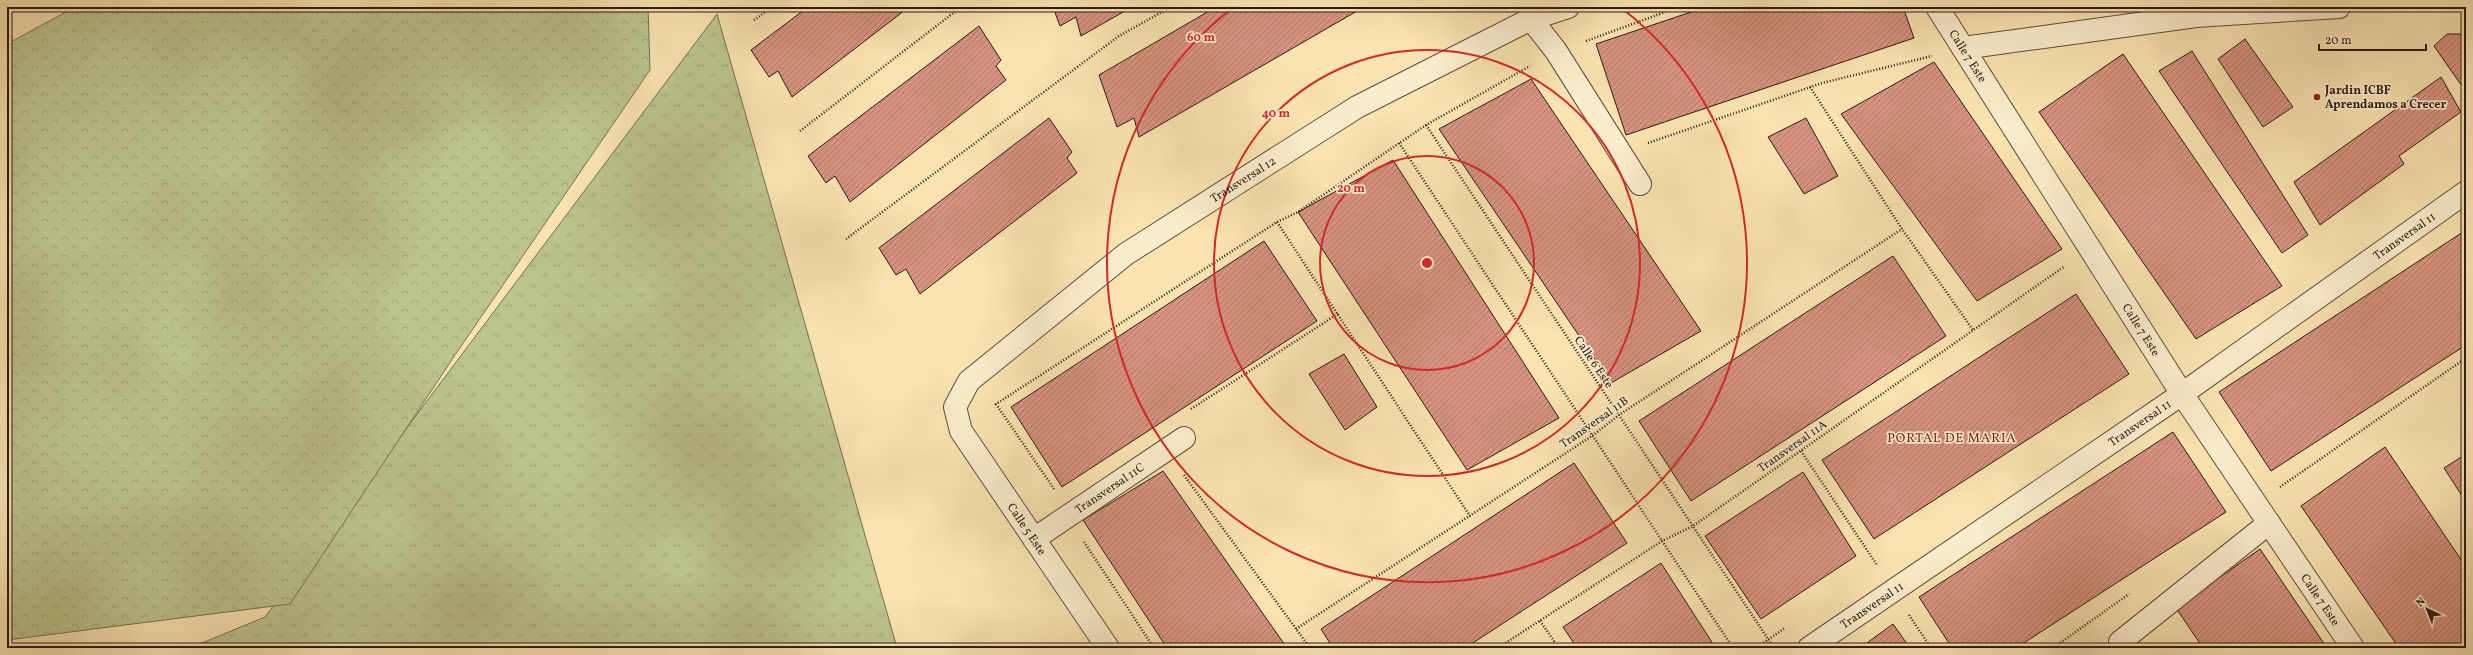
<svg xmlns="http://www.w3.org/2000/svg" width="2473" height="655" font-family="Vollkorn,serif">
	<defs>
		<pattern id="grass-tufts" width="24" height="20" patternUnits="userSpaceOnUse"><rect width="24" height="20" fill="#bcc48d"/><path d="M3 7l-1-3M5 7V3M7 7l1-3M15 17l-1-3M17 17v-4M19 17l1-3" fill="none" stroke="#a2a879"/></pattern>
		<pattern id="forest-crowns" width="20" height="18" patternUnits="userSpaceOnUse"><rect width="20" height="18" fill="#bcc48d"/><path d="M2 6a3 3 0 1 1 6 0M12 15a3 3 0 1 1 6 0" fill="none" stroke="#a2a879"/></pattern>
		<pattern id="building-hatch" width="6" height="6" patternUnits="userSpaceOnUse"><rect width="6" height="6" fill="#d7937f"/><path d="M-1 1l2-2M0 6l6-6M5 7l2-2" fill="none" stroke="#af7767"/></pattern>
	</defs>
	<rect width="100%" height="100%" fill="#f9e4b1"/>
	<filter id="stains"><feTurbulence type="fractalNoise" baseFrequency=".005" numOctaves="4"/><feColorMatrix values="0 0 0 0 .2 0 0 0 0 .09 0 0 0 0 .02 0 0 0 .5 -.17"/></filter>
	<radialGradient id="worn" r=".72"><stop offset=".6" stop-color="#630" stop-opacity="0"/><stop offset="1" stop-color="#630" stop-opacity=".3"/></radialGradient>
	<path fill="url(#grass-tufts)" stroke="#747050" d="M 717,14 L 897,648 L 190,648 L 265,617 Z"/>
	<path fill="url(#forest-crowns)" stroke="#747050" d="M 75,7 L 648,7 L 650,70 L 455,355 L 290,604 L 7,640 L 7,44 Z"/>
	<path fill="url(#building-hatch)" stroke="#2b1b14" d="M 808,7 L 909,7 L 792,97 L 778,71 L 769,77 L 751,50 Z
		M 1053,7 L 1132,7 L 1081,36 L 1076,17 L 1060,26 Z
		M 1216,7 L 1364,7 L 1139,137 L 1134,118 L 1117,127 L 1099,75 Z
		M 1706,7 L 1903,7 L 1914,38 L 1626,135 L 1596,44 Z
		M 979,26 L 1001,60 L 996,66 L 1006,80 L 850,202 L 835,176 L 826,183 L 808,156 Z
		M 2447,34 L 2466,34 L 2466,92 L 2434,46 Z
		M 2245,39 L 2293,107 L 2263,127 L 2218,59 Z
		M 2192,51 L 2308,235 L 2282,253 L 2159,71 Z
		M 2123,54 L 2282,286 L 2196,339 L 2039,112 Z
		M 1934,62 L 2062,249 L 1977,301 L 1841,114 Z
		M 2441,77 L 2461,112 L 2399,156 L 2404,164 L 2320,225 L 2294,182 Z
		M 1531,79 L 1701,331 L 1611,383 L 1439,129 Z
		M 1049,118 L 1072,152 L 1067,158 L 1077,173 L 920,294 L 906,269 L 896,275 L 879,248 Z
		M 1806,118 L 1838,176 L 1804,194 L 1768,137 Z
		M 1393,160 L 1559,418 L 1467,470 L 1298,212 Z
		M 2466,230 L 2466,345 L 2271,471 L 2219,392 Z
		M 1264,241 L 1317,321 L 1062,487 L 1011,407 Z
		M 1893,256 L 1946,336 L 1691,501 L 1639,421 Z
		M 2076,294 L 2129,374 L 1874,539 L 1822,460 Z
		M 1344,354 L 1377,407 L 1345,430 L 1309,374 Z
		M 2173,432 L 2226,512 L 2016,648 L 1952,648 L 1919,597 Z
		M 2385,447 L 2466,567 L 2466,648 L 2399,648 L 2301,506 Z
		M 2466,454 L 2466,502 L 2444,468 Z
		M 1574,463 L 1627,543 L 1465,648 L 1333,648 L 1321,629 Z
		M 1163,471 L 1287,648 L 1167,648 L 1083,520 Z
		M 1803,472 L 1856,556 L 1761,619 L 1705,536 Z
		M 2260,549 L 2327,648 L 2203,648 L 2176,608 Z
		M 1661,563 L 1715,647 L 1577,648 L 1563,627 Z
		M 1893,624 L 1910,648 L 1860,648 Z"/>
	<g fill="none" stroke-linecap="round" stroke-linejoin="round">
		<g stroke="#5e4d3b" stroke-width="24">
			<g id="minor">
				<path d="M 1530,7 L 1531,19 L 1556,51 L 1640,184"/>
				<path id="s1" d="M 1937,7 L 2182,394 L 2353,648"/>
				<path d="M 1963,48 L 2196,16 L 2339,7"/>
				<path id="s2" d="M 1034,539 L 1184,438"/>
				<path d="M 2120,642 L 2269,523"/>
				<path id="s3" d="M 1108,648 L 961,431 L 955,407 L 969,381 L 1126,254 L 1357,107 L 1531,19 L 1568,7"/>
				<path id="s4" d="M 1809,648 L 2182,394 L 2466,192"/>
			</g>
		</g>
		<path stroke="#2b1b14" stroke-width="2.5" stroke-dasharray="1 2" stroke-linecap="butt" d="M 754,20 L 772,7
			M 1586,41 L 1679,7
			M 1810,87 L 1902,229 L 1973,330
			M 1426,125 L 1774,648
			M 800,131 L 961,7
			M 1399,143 L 1733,648
			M 1648,143 L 1822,83 L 1932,56
			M 1277,222 L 1470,516
			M 846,239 L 1119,36 L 1171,7
			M 1191,409 L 1339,313
			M 1801,451 L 1877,565
			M 1184,475 L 1310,648
			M 2280,487 L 2466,358
			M 1054,489 L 996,404 L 1277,222 L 1298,212 L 1426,125 L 1530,66
			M 1084,542 L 1154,648
			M 1909,615 L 1931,648
			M 1540,621 L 1559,648
			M 1296,629 L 1592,436 L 1619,415 L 1902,229
			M 1498,648 L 1662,541 L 1693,526 L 2065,266
			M 1756,648 L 1785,628
			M 2053,648 L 2129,594"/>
		<use href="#minor" stroke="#fbedcc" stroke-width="22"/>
	</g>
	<g fill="none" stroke="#d62828" stroke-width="2">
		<circle cx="1427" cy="263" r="107"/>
		<circle cx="1427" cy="263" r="213"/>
		<path d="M1620 7A320 320 0 1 1 1234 7"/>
	</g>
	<circle fill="#8f2418" stroke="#fbedcc" stroke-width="1.5" cx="2317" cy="97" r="4"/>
	<g text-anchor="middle" stroke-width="3.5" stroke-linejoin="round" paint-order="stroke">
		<g font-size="12" fill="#2b1b14" stroke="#fbedcc">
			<text dy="4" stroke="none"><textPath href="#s1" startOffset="58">Calle 7 Este</textPath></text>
			<text dy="4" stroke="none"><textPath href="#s3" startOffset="657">Transversal 12</textPath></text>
			<text dy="4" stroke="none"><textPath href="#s4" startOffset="724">Transversal 11</textPath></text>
			<text dy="4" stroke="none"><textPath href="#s1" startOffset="382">Calle 7 Este</textPath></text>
			<text transform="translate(1594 362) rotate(56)" y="4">Calle 6 Este</text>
			<text transform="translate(1594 422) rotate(-35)" y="4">Transversal 11B</text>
			<text dy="4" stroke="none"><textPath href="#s4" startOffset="400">Transversal 11</textPath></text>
			<text transform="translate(1792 446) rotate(-35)" y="4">Transversal 11A</text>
			<text dy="4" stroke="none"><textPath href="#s2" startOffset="91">Transversal 11C</textPath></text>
			<text transform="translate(1027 529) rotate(56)" y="4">Calle 5 Este</text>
			<text dy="4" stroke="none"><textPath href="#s1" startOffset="706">Calle 7 Este</textPath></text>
			<text dy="4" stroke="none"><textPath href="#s4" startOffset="76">Transversal 11</textPath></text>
		</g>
		<g font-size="12" font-weight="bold" fill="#2b1b14" stroke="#fbedcc" text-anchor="start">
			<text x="2325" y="94">Jardin ICBF<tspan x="2325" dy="14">Aprendamos a Crecer</tspan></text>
		</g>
		<g font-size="13" letter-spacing="1" fill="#7a1f14" stroke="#fbedcc">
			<text x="1952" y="442">PORTAL DE MARIA</text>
		</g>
	</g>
	<circle cx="1427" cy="263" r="6" fill="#d62828" stroke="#fbedcc" stroke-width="2"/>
	<g font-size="12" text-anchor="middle" font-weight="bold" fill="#d62828" stroke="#fbedcc" stroke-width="3.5" stroke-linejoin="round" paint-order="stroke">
		<text x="1201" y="41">60 m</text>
		<text x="1276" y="117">40 m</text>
		<text x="1351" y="192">20 m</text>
	</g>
	<rect width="2473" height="655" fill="none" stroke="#f9e4b1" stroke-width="24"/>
	<rect x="8" y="8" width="2457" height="639" fill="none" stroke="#2b1b14" stroke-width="2"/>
	<rect x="12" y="12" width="2449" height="631" fill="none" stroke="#2b1b14"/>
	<g transform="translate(2427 609) rotate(317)" stroke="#fbedcc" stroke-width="3" paint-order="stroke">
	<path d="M0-3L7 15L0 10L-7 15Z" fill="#2b1b14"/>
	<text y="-6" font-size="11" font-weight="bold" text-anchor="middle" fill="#2b1b14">N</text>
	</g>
	<path d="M2319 44v6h107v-6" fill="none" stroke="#2b1b14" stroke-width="2"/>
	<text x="2325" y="44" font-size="12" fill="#2b1b14" stroke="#fbedcc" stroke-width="3" paint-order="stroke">20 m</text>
	<rect width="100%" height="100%" filter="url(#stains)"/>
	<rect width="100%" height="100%" fill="url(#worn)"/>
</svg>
